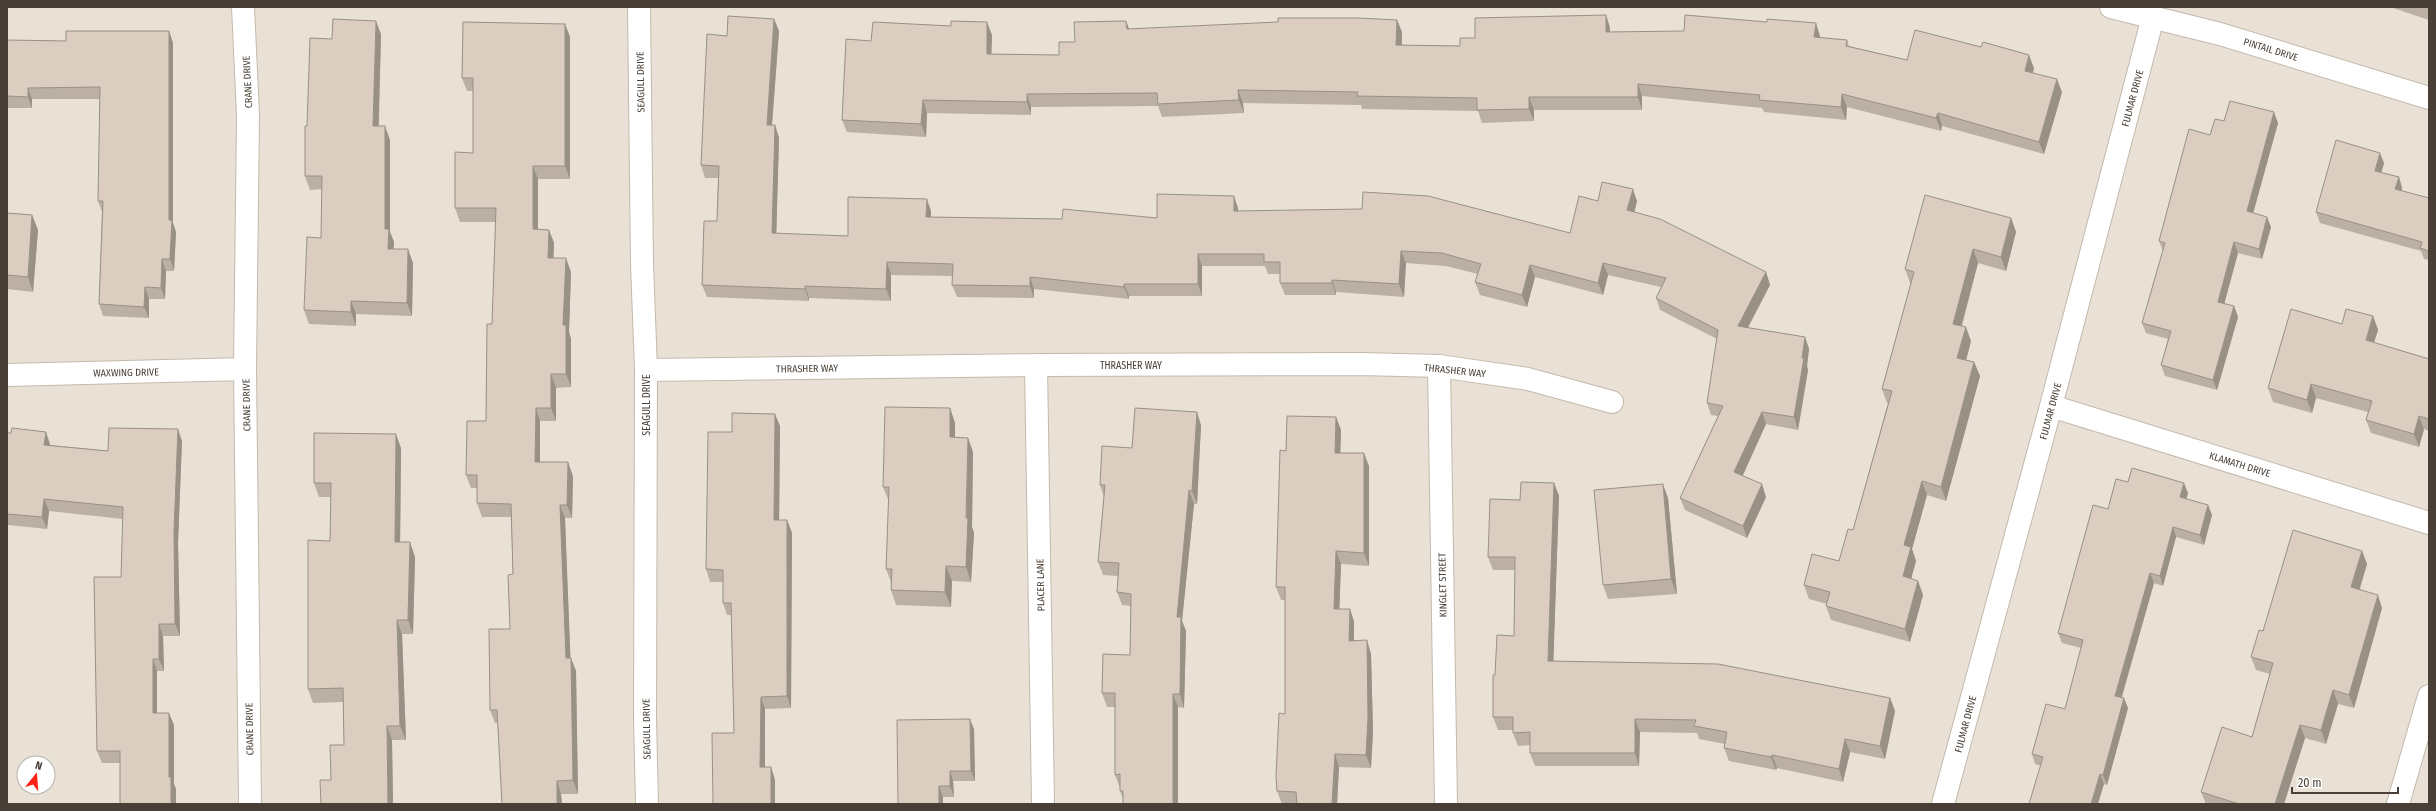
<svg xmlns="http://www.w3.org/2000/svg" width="2436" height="811" font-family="'Fira Sans Condensed',sans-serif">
	<rect width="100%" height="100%" fill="#f5f0e8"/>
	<path fill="#e9e1d5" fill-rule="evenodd" d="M 7,7 L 2429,7 L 2429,804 L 7,804 ZM 24,763 L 48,763 L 48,787 L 24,787 Z"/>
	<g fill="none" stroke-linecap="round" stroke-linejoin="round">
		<g stroke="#c4b9ac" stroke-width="24">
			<path id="minor" d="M 243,7 L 248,115 L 245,369 L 250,804
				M 639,7 L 642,264 L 646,370 L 645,718 L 647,804
				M 2111,7 L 2220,34 L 2429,98
				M 1036,365 L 1043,804
				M 1439,366 L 1446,804
				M 646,370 L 1036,365 L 1361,364 L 1439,366 L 1528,379 L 1612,402
				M 7,375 L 245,369
				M 2051,406 L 2429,523
				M 1943,804 L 2051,406 L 2153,17
				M 2398,804 L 2429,696"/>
		</g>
		<use href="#minor" stroke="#fff" stroke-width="22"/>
	</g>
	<path fill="#bcb0a4" d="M 2390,7 L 2429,7 L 2429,20 Z
		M 1606,15 L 1610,28 L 1610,32 L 1820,36 L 1820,38 L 1847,40 L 1849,46 L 1907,60 L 2034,68 L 2033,73 L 2062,92 L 2044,154 L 1942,126 L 1941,131 L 1847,107 L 1846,120 L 1764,112 L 1762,108 L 1642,96 L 1642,110 L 1534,110 L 1534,121 L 1482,123 L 1478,111 L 1362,109 L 1361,105 L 1243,103 L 1244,113 L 1162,117 L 1158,106 L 1031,107 L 1031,115 L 927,113 L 926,137 L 847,132 L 842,120 L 871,41 L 992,35 L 991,54 L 1059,55 L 1075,42 L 1126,21 L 1129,29 L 1397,20 L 1402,32 L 1402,45 L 1460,46 L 1475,38 Z
		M 774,19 L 779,31 L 772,125 L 775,125 L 779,138 L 776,234 L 848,236 L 931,211 L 931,217 L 1062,219 L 1157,218 L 1238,208 L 1238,211 L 1570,233 L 1598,201 L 1637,201 L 1634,212 L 1766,272 L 1770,285 L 1748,328 L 1805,337 L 1809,349 L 1807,366 L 1808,370 L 1798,430 L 1766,424 L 1742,476 L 1766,497 L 1747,538 L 1685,510 L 1680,498 L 1718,416 L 1711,415 L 1707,403 L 1717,339 L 1660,310 L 1656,298 L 1661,287 L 1608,275 L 1603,295 L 1535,277 L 1527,307 L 1480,295 L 1475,282 L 1478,274 L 1446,266 L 1406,263 L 1404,297 L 1336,292 L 1336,295 L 1285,295 L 1280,283 L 1280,274 L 1268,274 L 1265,266 L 1202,266 L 1202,296 L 1129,296 L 1129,299 L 1034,289 L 1034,298 L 957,297 L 952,285 L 952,276 L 891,275 L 891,301 L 809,298 L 809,301 L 707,297 L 702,285 L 717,221 L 718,178 L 705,178 L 701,165 L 727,36 Z
		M 565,24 L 570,37 L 570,179 L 538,179 L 538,229 L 549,230 L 554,243 L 553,258 L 571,272 L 569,332 L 571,339 L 571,387 L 556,388 L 556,421 L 540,421 L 540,462 L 573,476 L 572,518 L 565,518 L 570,658 L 576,671 L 578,794 L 561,794 L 562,804 L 502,804 L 498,723 L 495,723 L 490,710 L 510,629 L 513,574 L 511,517 L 482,517 L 477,503 L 477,488 L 471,488 L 466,475 L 486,421 L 492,324 L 496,222 L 460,222 L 455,208 L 473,153 L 473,91 L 467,91 L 462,78 Z
		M 169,31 L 173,43 L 173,223 L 176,232 L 174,271 L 166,271 L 165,299 L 149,299 L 149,318 L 103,316 L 99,304 L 102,212 L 98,201 L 100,99 L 32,99 L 32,108 L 7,108 L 7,40 L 66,41 Z
		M 381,34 L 379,126 L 390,140 L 390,232 L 394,242 L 393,249 L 413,263 L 412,316 L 356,314 L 356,326 L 309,324 L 304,310 L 321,238 L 322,189 L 310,190 L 305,176 L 332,39 Z
		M 2278,123 L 2253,213 L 2271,227 L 2262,259 L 2238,253 L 2224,304 L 2234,306 L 2238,317 L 2217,390 L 2165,376 L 2161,365 L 2168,339 L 2146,333 L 2142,323 L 2163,251 L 2159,241 L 2210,135 Z
		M 2384,163 L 2381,173 L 2399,177 L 2402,188 L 2402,191 L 2429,198 L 2429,260 L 2424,259 L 2421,251 L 2320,223 L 2316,212 Z
		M 7,213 L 32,215 L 38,230 L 33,292 L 7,289 Z
		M 2011,218 L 2016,232 L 2006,271 L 1978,263 L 1962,326 L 1971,341 L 1966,360 L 1974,362 L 1980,376 L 1946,501 L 1927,495 L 1912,549 L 1916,561 L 1911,579 L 1918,581 L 1923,595 L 1910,642 L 1831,620 L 1826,606 L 1827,604 L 1809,599 L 1804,585 L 1839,561 L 1853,530 L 1888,403 L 1887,403 L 1882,389 L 1911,283 L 1910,283 L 1905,269 Z
		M 2373,316 L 2378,330 L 2374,343 L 2429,359 L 2429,431 L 2424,429 L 2419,447 L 2371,433 L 2366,420 L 2368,412 L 2316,398 L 2312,413 L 2273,402 L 2268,388 L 2342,324 Z
		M 950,408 L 955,423 L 955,437 L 968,438 L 973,452 L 972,527 L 974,533 L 971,582 L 952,581 L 951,607 L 896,605 L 891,590 L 891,582 L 886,569 L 889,502 L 883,487 Z
		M 1336,417 L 1341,430 L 1340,453 L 1369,466 L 1369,566 L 1341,564 L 1339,609 L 1350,609 L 1354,622 L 1354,641 L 1371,654 L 1373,731 L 1371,768 L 1339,767 L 1337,804 L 1282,804 L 1277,791 L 1285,714 L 1285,600 L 1281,600 L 1276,587 L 1286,451 Z
		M 1201,425 L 1197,504 L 1194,504 L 1182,621 L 1186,631 L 1184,708 L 1178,707 L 1123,799 L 1120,791 L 1120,788 L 1115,775 L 1115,707 L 1107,707 L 1102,693 L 1130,655 L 1131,606 L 1122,605 L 1117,592 L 1118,576 L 1103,575 L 1098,562 L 1104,497 L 1100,485 L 1132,448 Z
		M 780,426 L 779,520 L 787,520 L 792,533 L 791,708 L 765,709 L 765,767 L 771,767 L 775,780 L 734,733 L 731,615 L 727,615 L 723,603 L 723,582 L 710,582 L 706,569 L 732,432 Z
		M 7,433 L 50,444 L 50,445 L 108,451 L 182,441 L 178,543 L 180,636 L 163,636 L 164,671 L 157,671 L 157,713 L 174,725 L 174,784 L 176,789 L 176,804 L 120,804 L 120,763 L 102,763 L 97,751 L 121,577 L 123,519 L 49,511 L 47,529 L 8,525 L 7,523 Z
		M 401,448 L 400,542 L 415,557 L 413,634 L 402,634 L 406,740 L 392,740 L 393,804 L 321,804 L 344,745 L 343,702 L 313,703 L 308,689 L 330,541 L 331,497 L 319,497 L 314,483 Z
		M 2128,482 L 2188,493 L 2186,499 L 2208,505 L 2212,515 L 2204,545 L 2176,537 L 2163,586 L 2154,583 L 2122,697 L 2128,708 L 2107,785 L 2035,764 L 2032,754 L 2065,709 L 2081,648 L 2062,643 L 2058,633 L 2108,509 Z
		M 1554,483 L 1559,496 L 1553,661 L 1890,698 L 1895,711 L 1885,759 L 1850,752 L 1843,782 L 1777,768 L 1776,770 L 1729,761 L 1724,748 L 1725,744 L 1699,739 L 1697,733 L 1640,732 L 1639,766 L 1535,766 L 1530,753 L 1530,745 L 1518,746 L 1513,733 L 1513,730 L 1498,730 L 1493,717 L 1495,675 L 1514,636 L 1515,570 L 1493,570 L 1488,557 L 1520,500 Z
		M 1668,498 L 1677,594 L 1608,599 L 1603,585 Z
		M 2362,551 L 2367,564 L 2360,589 L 2382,608 L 2354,708 L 2338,704 L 2326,744 L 2305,738 L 2284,804 L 2206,804 L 2201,792 L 2252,737 L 2270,674 L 2256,670 L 2251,657 L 2263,631 Z
		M 974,729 L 975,781 L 953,781 L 954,797 L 943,797 L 943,804 L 898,804 Z"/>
	<path fill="#999086" d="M 1606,15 L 1610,28 L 1610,45 L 1606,32 Z
		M 774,19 L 779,31 L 771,137 L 767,125 Z
		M 1397,20 L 1402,32 L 1401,57 L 1396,45 Z
		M 376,21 L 381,34 L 378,140 L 373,126 Z
		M 1126,21 L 1131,34 L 1127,29 Z
		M 987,22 L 992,35 L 991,67 L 987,54 Z
		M 1816,23 L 1820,36 L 1819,50 L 1814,37 Z
		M 565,24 L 570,37 L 570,179 L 565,166 Z
		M 169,31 L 173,43 L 173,223 L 176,232 L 174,271 L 170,259 L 169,220 Z
		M 2029,55 L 2034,68 L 2030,84 L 2025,71 Z
		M 2057,79 L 2062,92 L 2044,154 L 2039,142 Z
		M 1638,84 L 1642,96 L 1642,110 L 1638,97 Z
		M 28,88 L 32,99 L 32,108 L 28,97 Z
		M 1238,90 L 1243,103 L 1244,113 L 1239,100 Z
		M 1027,94 L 1031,107 L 1031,115 L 1027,102 Z
		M 1842,94 L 1847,107 L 1846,120 L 1841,107 Z
		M 1529,97 L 1534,110 L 1534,121 L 1529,109 Z
		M 923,100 L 927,113 L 926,137 L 921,124 Z
		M 2274,112 L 2278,123 L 2251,221 L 2247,211 Z
		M 1938,113 L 1942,126 L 1941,131 L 1936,118 Z
		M 775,125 L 779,138 L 776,246 L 772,233 Z
		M 385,126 L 390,140 L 390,232 L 394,242 L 393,262 L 388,249 L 385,229 Z
		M 2380,153 L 2384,163 L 2379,181 L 2375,171 Z
		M 533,166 L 538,179 L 538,243 L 533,229 Z
		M 2399,177 L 2402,188 L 2399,200 L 2395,189 Z
		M 1633,189 L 1637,201 L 1632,222 L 1627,210 Z
		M 1234,196 L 1238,208 L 1238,223 L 1234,211 Z
		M 927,199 L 931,211 L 931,229 L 926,217 Z
		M 32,215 L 38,230 L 33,292 L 28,277 Z
		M 2267,217 L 2271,227 L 2262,259 L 2259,249 Z
		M 2011,218 L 2016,232 L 2006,271 L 2001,257 Z
		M 549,230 L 554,243 L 553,271 L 548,258 Z
		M 2234,242 L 2238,253 L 2222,312 L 2218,302 Z
		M 408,249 L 413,263 L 412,316 L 407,303 Z
		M 1973,249 L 1978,263 L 1958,338 L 1953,324 Z
		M 1401,251 L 1406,263 L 1404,297 L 1399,284 Z
		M 1198,254 L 1202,266 L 1202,296 L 1198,284 Z
		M 566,258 L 571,272 L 569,332 L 571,339 L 571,387 L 566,374 L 563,325 Z
		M 162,259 L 166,271 L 165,299 L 161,288 Z
		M 887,262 L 891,275 L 891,301 L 886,289 Z
		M 1603,263 L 1608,275 L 1603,295 L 1598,283 Z
		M 1530,265 L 1535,277 L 1527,307 L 1522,295 Z
		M 1766,272 L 1770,285 L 1742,338 L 1738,326 Z
		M 1030,277 L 1034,289 L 1034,298 L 1030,286 Z
		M 1332,280 L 1336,292 L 1336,295 L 1332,283 Z
		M 1124,284 L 1129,296 L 1129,299 L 1124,287 Z
		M 805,286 L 809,298 L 809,301 L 805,289 Z
		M 145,287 L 149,299 L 149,318 L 144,307 Z
		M 351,301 L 356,314 L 356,326 L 351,312 Z
		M 2234,306 L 2238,317 L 2217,390 L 2213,380 Z
		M 2373,316 L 2378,330 L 2370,354 L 2366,340 Z
		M 1966,327 L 1971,341 L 1963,372 L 1957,358 Z
		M 1805,337 L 1809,349 L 1807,366 L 1808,370 L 1798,430 L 1794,417 L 1802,358 Z
		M 1974,362 L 1980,376 L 1946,501 L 1941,487 Z
		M 551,374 L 556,388 L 556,421 L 551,408 Z
		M 2311,384 L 2316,398 L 2312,413 L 2307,400 Z
		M 536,408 L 540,421 L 540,475 L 535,462 Z
		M 950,408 L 955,423 L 955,452 L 950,437 Z
		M 1197,412 L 1201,425 L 1197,504 L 1192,491 Z
		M 1762,412 L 1766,424 L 1739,484 L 1734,472 Z
		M 775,414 L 780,426 L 779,533 L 774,520 Z
		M 2419,416 L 2424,429 L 2419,447 L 2414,434 Z
		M 1336,417 L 1341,430 L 1340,466 L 1335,453 Z
		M 178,429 L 182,441 L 178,543 L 180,636 L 175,624 L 174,531 Z
		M 46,432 L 50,444 L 49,457 L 44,445 Z
		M 396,434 L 401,448 L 400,556 L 395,542 Z
		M 968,438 L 973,452 L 972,527 L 974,533 L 971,582 L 966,567 Z
		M 1364,453 L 1369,466 L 1369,566 L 1364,553 Z
		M 568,462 L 573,476 L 572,518 L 567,505 Z
		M 1922,481 L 1927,495 L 1912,549 L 1916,561 L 1908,590 L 1903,576 L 1904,545 Z
		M 1554,483 L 1559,496 L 1553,674 L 1548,661 Z
		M 2184,483 L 2188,493 L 2184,508 L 2180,497 Z
		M 1663,484 L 1668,498 L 1677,594 L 1671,579 Z
		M 1762,484 L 1766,497 L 1747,538 L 1743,526 Z
		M 1189,490 L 1194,504 L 1182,621 L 1186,631 L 1184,708 L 1180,694 L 1177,617 Z
		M 44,499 L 49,511 L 47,529 L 42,517 Z
		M 560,505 L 565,518 L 571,671 L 566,658 Z
		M 2208,505 L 2212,515 L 2204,545 L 2200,535 Z
		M 787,520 L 792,533 L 791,708 L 787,696 Z
		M 2173,527 L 2176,537 L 2163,586 L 2160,576 Z
		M 410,542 L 415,557 L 413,634 L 408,620 Z
		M 1336,551 L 1341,564 L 1339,622 L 1334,609 Z
		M 2362,551 L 2367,564 L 2356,600 L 2351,587 Z
		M 946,566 L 952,581 L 951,607 L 945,592 Z
		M 2150,573 L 2154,583 L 2119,706 L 2115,696 Z
		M 1918,581 L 1923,595 L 1910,642 L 1905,629 Z
		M 2378,595 L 2382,608 L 2354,708 L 2349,695 Z
		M 1350,609 L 1354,622 L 1354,654 L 1349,641 Z
		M 397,620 L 402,634 L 406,740 L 400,726 Z
		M 159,624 L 163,636 L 164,671 L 159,659 Z
		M 1367,640 L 1371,654 L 1373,731 L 1371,768 L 1366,755 Z
		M 571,658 L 576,671 L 578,794 L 573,780 Z
		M 153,659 L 157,671 L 157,725 L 153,713 Z
		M 2333,690 L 2338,704 L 2326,744 L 2321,730 Z
		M 1173,694 L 1178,707 L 1178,804 L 1173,804 Z
		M 761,697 L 765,709 L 765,779 L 760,767 Z
		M 1890,698 L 1895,711 L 1885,759 L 1880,746 Z
		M 2124,698 L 2128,708 L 2107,785 L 2103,775 Z
		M 169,713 L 174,725 L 174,784 L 176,789 L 176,804 L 171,804 L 169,777 Z
		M 970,719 L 974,729 L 975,781 L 971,771 Z
		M 1635,719 L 1640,732 L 1639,766 L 1635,753 Z
		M 2300,725 L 2305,738 L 2284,804 L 2275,804 Z
		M 387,726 L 392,740 L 393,804 L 388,804 Z
		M 1845,739 L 1850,752 L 1843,782 L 1839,769 Z
		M 1335,754 L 1339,767 L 1337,804 L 1332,804 Z
		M 1772,755 L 1777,768 L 1776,770 L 1771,757 Z
		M 771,767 L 775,780 L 775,804 L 771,804 Z
		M 950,771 L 953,781 L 954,797 L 950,786 Z
		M 2100,774 L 2104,784 L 2098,804 L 2091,804 Z
		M 557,781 L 561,794 L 562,804 L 557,804 Z
		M 939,786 L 943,797 L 943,804 L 939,804 Z"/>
	<path fill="#dbcdbf" stroke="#999086" d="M 1606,15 L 1606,32 L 1684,31 L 1685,15 L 1767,22 L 1767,19 L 1816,23 L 1814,37 L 1847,40 L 1846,46 L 1907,60 L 1915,30 L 1981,47 L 1983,42 L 2029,55 L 2025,71 L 2057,79 L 2039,142 L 1938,113 L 1936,118 L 1842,94 L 1841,107 L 1759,100 L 1760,95 L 1638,84 L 1638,97 L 1529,97 L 1529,109 L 1477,110 L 1477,98 L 1357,96 L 1358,92 L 1238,90 L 1239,100 L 1158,104 L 1157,93 L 1027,94 L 1027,102 L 923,100 L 921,124 L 842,120 L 846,39 L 871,41 L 873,22 L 951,26 L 951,21 L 987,22 L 987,54 L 1059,55 L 1059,42 L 1075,42 L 1074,22 L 1126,21 L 1127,29 L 1278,22 L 1278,18 L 1359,18 L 1397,20 L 1396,45 L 1460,46 L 1460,38 L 1475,38 L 1475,18 Z
		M 728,16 L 774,19 L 767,125 L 775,125 L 772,233 L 848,236 L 848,197 L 927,199 L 926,217 L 1062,219 L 1063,209 L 1157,218 L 1157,194 L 1234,196 L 1234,211 L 1362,209 L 1363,192 L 1428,196 L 1570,233 L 1579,196 L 1598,201 L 1602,182 L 1633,189 L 1627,210 L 1660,219 L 1766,272 L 1738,326 L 1805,337 L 1802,358 L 1804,358 L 1794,417 L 1762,412 L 1734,472 L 1762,484 L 1743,526 L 1680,498 L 1723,406 L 1707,403 L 1718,330 L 1656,298 L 1666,278 L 1603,263 L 1598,283 L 1530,265 L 1522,295 L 1475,282 L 1481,264 L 1442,253 L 1401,251 L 1399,284 L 1332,280 L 1332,283 L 1280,283 L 1280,262 L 1264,262 L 1264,254 L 1198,254 L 1198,284 L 1124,284 L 1124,287 L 1030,277 L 1030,286 L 952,285 L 953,264 L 887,262 L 886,289 L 805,286 L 805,289 L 702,285 L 704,221 L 717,221 L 719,166 L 701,165 L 707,34 L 727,36 Z
		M 333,19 L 376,21 L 373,126 L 385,126 L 385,229 L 389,229 L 388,249 L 408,249 L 407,303 L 351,301 L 351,312 L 304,310 L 307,237 L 321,238 L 322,176 L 305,176 L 305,126 L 307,126 L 310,38 L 332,39 Z
		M 463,22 L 565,24 L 565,166 L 533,166 L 533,229 L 549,230 L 548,258 L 566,258 L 563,325 L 566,325 L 566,374 L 551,374 L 551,408 L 536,408 L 535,462 L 568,462 L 567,505 L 560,505 L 566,658 L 571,658 L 573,780 L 557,781 L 557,804 L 502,804 L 497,710 L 490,710 L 489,629 L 510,629 L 508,575 L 513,574 L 511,504 L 477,503 L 477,475 L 466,475 L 467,421 L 486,421 L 487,324 L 492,324 L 496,208 L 455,208 L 455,152 L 473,153 L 473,78 L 462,78 Z
		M 66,31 L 169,31 L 169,220 L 172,220 L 170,259 L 162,259 L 161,288 L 145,287 L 144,307 L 99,304 L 103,201 L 98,201 L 100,87 L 28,88 L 28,97 L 7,96 L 7,40 L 66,41 Z
		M 2230,101 L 2274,112 L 2247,211 L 2267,217 L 2259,249 L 2234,242 L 2218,302 L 2234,306 L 2213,380 L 2161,365 L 2171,331 L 2142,323 L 2165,243 L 2159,241 L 2189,129 L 2210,135 L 2215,119 L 2224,121 Z
		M 2336,140 L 2380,153 L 2375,171 L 2399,177 L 2395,189 L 2429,198 L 2429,251 L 2420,248 L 2422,242 L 2316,212 Z
		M 1925,195 L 2011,218 L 2001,257 L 1973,249 L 1953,324 L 1966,327 L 1957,358 L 1974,362 L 1941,487 L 1922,481 L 1904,545 L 1911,547 L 1903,576 L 1918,581 L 1905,629 L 1826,606 L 1830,592 L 1804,585 L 1812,554 L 1839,561 L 1848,529 L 1853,530 L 1892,391 L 1882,389 L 1914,272 L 1905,269 Z
		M 7,213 L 32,215 L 28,277 L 7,275 Z
		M 2291,309 L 2342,324 L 2346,309 L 2373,316 L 2366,340 L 2429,359 L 2429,419 L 2419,416 L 2414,434 L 2366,420 L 2372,401 L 2311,384 L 2307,400 L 2268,388 Z
		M 885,407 L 950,408 L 950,437 L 968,438 L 966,518 L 968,518 L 966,567 L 946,566 L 945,592 L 891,590 L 892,569 L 886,569 L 889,487 L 883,487 Z
		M 1135,408 L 1197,412 L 1192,491 L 1189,490 L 1177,617 L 1181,617 L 1180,694 L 1173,694 L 1173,804 L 1123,804 L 1123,791 L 1120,791 L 1120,774 L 1115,775 L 1115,693 L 1102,693 L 1103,654 L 1130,655 L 1131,594 L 1117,592 L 1119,563 L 1098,562 L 1105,485 L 1100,485 L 1102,446 L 1132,448 Z
		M 732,413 L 775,414 L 774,520 L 787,520 L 787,696 L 761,697 L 760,767 L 771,767 L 771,804 L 713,804 L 712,733 L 734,733 L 731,603 L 723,603 L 723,570 L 706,569 L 708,432 L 732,432 Z
		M 1287,416 L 1336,417 L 1335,453 L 1364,453 L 1364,553 L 1336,551 L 1334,609 L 1350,609 L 1349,641 L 1367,640 L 1368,718 L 1366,755 L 1335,754 L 1332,804 L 1297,804 L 1296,792 L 1277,791 L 1276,776 L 1279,713 L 1285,714 L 1285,587 L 1276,587 L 1280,450 L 1286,451 Z
		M 12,428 L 46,432 L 44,445 L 108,451 L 109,428 L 178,429 L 174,531 L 175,624 L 159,624 L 159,659 L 153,659 L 153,713 L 169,713 L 169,777 L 171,777 L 171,804 L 120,804 L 120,751 L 97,751 L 94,577 L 121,577 L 123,507 L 44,499 L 42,517 L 7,514 L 7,433 L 11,433 Z
		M 314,433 L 396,434 L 395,542 L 410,542 L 408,620 L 397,620 L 400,726 L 387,726 L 388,804 L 321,804 L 320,780 L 331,780 L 330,745 L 344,745 L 343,688 L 308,689 L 308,540 L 330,541 L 331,483 L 314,483 Z
		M 2132,468 L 2184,483 L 2180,497 L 2208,505 L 2200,535 L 2173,527 L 2160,576 L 2150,573 L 2115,696 L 2124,698 L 2103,775 L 2100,774 L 2091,804 L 2029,804 L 2043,757 L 2032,754 L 2046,704 L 2065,709 L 2083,640 L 2058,633 L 2093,505 L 2108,509 L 2116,479 L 2128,482 Z
		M 1521,482 L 1554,483 L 1548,661 L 1718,664 L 1890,698 L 1880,746 L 1845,739 L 1839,769 L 1772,755 L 1771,757 L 1724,748 L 1727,732 L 1694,726 L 1696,720 L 1635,719 L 1635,753 L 1530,753 L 1530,732 L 1513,733 L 1513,717 L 1493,717 L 1493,675 L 1495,675 L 1497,635 L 1514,636 L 1515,557 L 1488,557 L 1490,499 L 1520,500 Z
		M 1663,484 L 1671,579 L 1603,585 L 1594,490 Z
		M 2293,530 L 2362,551 L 2351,587 L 2378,595 L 2349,695 L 2333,690 L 2321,730 L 2300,725 L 2275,804 L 2239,804 L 2201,792 L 2222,727 L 2252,737 L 2273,663 L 2251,657 L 2259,630 L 2263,631 Z
		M 970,719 L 971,771 L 950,771 L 950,786 L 939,786 L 939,804 L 898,804 L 897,720 Z"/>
	<g text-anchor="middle" stroke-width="4" stroke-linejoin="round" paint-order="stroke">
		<g font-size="10" fill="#493f36" stroke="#fff">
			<text transform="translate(2271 49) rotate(17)" y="4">PINTAIL DRIVE</text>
			<text transform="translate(247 82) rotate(-93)" y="4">CRANE DRIVE</text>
			<text transform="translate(640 82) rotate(-91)" y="4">SEAGULL DRIVE</text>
			<text transform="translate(2132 98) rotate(-75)" y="4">FULMAR DRIVE</text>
			<text x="1131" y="369">THRASHER WAY</text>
			<text transform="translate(807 368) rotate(-1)" y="4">THRASHER WAY</text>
			<text transform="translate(1455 370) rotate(6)" y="4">THRASHER WAY</text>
			<text transform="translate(126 372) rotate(-1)" y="4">WAXWING DRIVE</text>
			<text transform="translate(246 405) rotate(-91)" y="4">CRANE DRIVE</text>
			<text transform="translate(646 405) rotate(-90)" y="4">SEAGULL DRIVE</text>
			<text transform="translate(2050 411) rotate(-75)" y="4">FULMAR DRIVE</text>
			<text transform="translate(2240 464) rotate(17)" y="4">KLAMATH DRIVE</text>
			<text transform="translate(1040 585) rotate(-91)" y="4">PLACER LANE</text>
			<text transform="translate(1442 585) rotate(-91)" y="4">KINGLET STREET</text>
			<text transform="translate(1965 724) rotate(-75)" y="4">FULMAR DRIVE</text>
			<text transform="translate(249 729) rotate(-91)" y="4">CRANE DRIVE</text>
			<text transform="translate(646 729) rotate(-91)" y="4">SEAGULL DRIVE</text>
		</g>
	</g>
	<rect width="2436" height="811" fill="none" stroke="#493f36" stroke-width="16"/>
	<g transform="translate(36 775) rotate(17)"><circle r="19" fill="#ffffff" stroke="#b6b2af"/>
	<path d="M0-3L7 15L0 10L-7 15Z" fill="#ff2114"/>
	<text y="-6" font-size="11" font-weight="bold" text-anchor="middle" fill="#493f36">N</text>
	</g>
	<path d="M2292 787v6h106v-6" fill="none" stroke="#493f36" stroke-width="2"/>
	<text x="2298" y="787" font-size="12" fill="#493f36" stroke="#ffffff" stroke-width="3" paint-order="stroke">20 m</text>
</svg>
